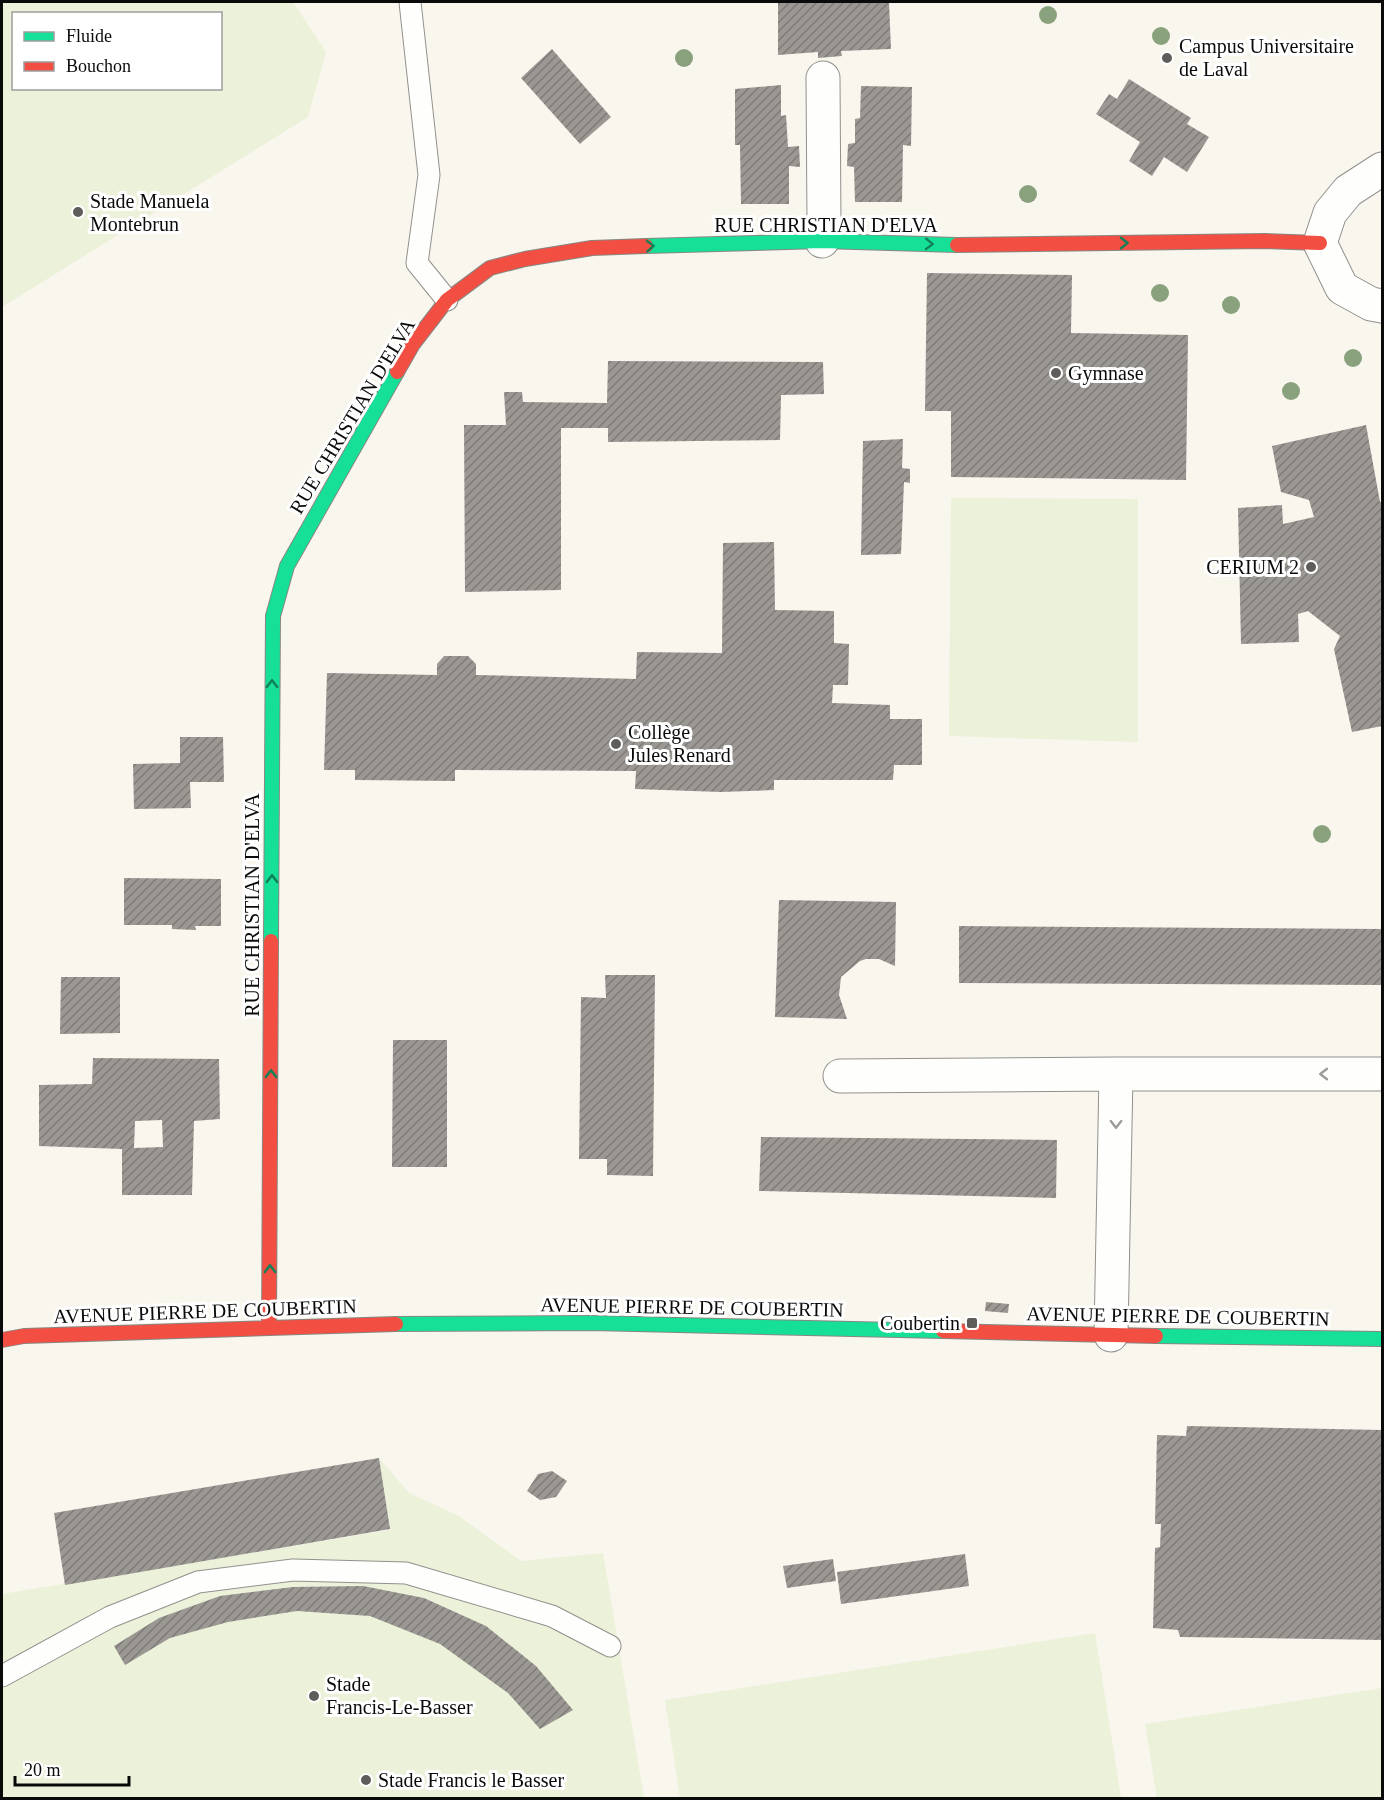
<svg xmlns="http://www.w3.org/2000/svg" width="1384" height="1800" font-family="'Times New Roman',serif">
	<defs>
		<pattern id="building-hatch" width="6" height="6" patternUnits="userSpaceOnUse" patternTransform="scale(1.5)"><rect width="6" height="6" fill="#9b9894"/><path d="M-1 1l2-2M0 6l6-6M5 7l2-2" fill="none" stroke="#7d7a77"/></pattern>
	</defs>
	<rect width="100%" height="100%" fill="#f9f6ee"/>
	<path fill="#ecf1d9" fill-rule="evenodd" d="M 2,2 L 293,2 L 326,52 L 308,117 L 2,307 ZM 14,14 L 220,14 L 220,88 L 14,88 Z
		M 951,498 L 1138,499 L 1138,742 L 949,736 Z
		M 379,1458 L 409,1493 L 459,1516 L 521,1561 L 603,1553 L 644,1798 L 2,1798 L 2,1594 L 390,1530 Z
		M 1095,1633 L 1121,1798 L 680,1798 L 665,1700 Z
		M 1382,1688 L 1382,1798 L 1157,1798 L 1145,1724 Z"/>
	<path fill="url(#building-hatch)" fill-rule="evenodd" d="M 810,2 L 889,2 L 891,49 L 841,51 L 842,56 L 818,58 L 818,52 L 778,55 L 778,3 Z
		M 552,49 L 611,117 L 580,144 L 521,78 Z
		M 1129,79 L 1191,118 L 1187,124 L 1209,137 L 1187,172 L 1164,157 L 1152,176 L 1129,161 L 1140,142 L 1096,114 L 1109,94 L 1117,99 Z
		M 781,85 L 781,116 L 786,115 L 788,147 L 799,146 L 800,167 L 789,166 L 789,204 L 741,204 L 740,145 L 735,145 L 735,89 Z
		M 861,86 L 912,87 L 911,146 L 903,145 L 902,202 L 855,202 L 854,167 L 847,166 L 848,144 L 855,143 L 855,119 L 860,118 Z
		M 927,273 L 1072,275 L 1071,333 L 1188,335 L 1186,480 L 951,477 L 951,411 L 925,411 Z
		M 608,361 L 823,362 L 824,394 L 781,395 L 780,440 L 608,442 L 608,428 L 561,428 L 561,590 L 465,592 L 464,425 L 506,425 L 504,392 L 522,392 L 523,402 L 607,403 Z
		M 1366,425 L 1380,502 L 1382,502 L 1382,726 L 1352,732 L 1334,649 L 1340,636 L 1308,611 L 1298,614 L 1299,642 L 1241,644 L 1238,508 L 1282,505 L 1283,524 L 1314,517 L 1309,500 L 1281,492 L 1272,446 Z
		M 903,439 L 902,468 L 910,469 L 910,483 L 904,482 L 901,554 L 861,555 L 863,441 Z
		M 774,542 L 775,610 L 834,611 L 834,643 L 849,644 L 848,685 L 833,685 L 832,703 L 890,705 L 890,719 L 922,719 L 922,765 L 894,765 L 893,780 L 774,780 L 774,790 L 721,792 L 635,789 L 636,771 L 455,770 L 455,781 L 355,780 L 355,770 L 324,770 L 327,673 L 437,675 L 437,664 L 444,656 L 468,656 L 476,664 L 476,675 L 636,679 L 637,652 L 722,653 L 723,543 Z
		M 180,737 L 223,737 L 224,782 L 190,782 L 191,808 L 134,809 L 133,764 L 180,763 Z
		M 124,878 L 221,879 L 221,926 L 195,926 L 196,930 L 172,929 L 172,925 L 124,925 Z
		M 779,900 L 896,902 L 895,966 L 879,959 L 866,959 L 860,961 L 841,977 L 839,995 L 847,1019 L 775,1017 Z
		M 959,926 L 1382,929 L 1382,985 L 959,983 Z
		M 605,975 L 655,975 L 653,1176 L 607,1175 L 607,1159 L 579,1159 L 581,997 L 606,998 Z
		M 61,977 L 120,977 L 120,1033 L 60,1034 Z
		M 393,1040 L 447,1040 L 447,1167 L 392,1167 Z
		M 93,1058 L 219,1059 L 220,1119 L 194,1121 L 192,1195 L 122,1195 L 122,1149 L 39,1146 L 39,1085 L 92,1084 ZM 162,1120 L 163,1147 L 134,1148 L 135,1121 Z
		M 761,1137 L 1057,1140 L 1056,1198 L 759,1191 Z
		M 986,1302 L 1009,1304 L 1008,1313 L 985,1311 Z
		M 1187,1426 L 1382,1430 L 1382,1640 L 1180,1637 L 1178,1630 L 1153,1628 L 1155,1548 L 1160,1547 L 1161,1524 L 1155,1524 L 1157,1435 L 1186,1436 Z
		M 379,1458 L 390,1529 L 65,1585 L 54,1513 Z
		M 552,1471 L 567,1481 L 556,1497 L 540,1500 L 527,1491 L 538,1474 Z
		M 965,1554 L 969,1586 L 841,1604 L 837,1572 Z
		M 833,1559 L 836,1581 L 787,1588 L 783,1566 Z
		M 363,1586 L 424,1598 L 486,1626 L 536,1666 L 573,1710 L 540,1729 L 508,1693 L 440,1644 L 370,1616 L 297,1611 L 228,1622 L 170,1638 L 125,1665 L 114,1646 L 159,1618 L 220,1596 L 293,1587 Z"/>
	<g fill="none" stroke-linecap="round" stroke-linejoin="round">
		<g stroke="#92908d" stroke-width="23">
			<path id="lane" d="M 410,2 L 429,175 L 417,263 L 447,300
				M 2,1676 L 110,1617 L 198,1582 L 293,1570 L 406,1573 L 552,1616 L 610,1646"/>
		</g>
		<g stroke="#92908d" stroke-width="35">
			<path id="street" d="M 1382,169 L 1348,191 L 1330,213 L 1320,243 L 1342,288 L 1371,304 L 1382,306
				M 822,241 L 824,225 L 823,78
				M 840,1076 L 1116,1074
				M 1111,1335 L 1116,1074 L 1382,1074"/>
		</g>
		<g stroke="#888783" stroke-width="16">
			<path id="fast" d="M 646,246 L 822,241 L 957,245
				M 271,941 L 273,616 L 287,566 L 397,372
				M 396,1324 L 591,1323 L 943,1331
				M 1156,1336 L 1382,1339"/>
		</g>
		<g stroke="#888783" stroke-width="16">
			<path id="jam" d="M 957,245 L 1265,241 L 1320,243
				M 397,372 L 413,344 L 447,300 L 490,268 L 525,259 L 592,248 L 646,246
				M 269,1327 L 271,941
				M 943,1331 L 1156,1336
				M 2,1340 L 24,1336 L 396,1324"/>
		</g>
		<use href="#lane" stroke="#fefefc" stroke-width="21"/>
		<use href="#street" stroke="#fefefc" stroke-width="33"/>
		<use href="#fast" stroke="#16e098" stroke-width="14"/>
		<use href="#jam" stroke="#f24e42" stroke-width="14"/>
	</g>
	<g fill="#89a27d">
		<circle cx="1048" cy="15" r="9"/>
		<circle cx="1161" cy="36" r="9"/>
		<circle cx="684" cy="58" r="9"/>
		<circle cx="1028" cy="194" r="9"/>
		<circle cx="1160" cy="293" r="9"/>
		<circle cx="1231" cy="305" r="9"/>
		<circle cx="1353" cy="358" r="9"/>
		<circle cx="1291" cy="391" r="9"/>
		<circle cx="1322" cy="834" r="9"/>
	</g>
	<defs><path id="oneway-chevron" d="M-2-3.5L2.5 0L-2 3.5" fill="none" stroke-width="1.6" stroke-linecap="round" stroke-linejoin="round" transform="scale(1.5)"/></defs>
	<g stroke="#118058">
		<use href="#oneway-chevron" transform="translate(1124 243) rotate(-1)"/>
		<use href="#oneway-chevron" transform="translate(929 244) rotate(2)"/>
		<use href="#oneway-chevron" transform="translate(650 246) rotate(-2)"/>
		<use href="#oneway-chevron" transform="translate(272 684) rotate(-90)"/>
		<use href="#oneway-chevron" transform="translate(272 879) rotate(-90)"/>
		<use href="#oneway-chevron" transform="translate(271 1074) rotate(-90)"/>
		<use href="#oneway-chevron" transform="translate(270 1269) rotate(-90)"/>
	</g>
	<g stroke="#9c9c9b">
		<use href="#oneway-chevron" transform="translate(1324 1074) rotate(-180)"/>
		<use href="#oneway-chevron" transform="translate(1116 1124) rotate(91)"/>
	</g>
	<g fill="#5e5d5a" stroke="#fff" stroke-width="2">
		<circle cx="1167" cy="58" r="6"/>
		<circle cx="78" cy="212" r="6"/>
		<circle cx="1056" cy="373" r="6"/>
		<circle cx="1311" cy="567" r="6"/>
		<circle cx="616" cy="744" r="6"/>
		<rect x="966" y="1317" width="12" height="12" rx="3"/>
		<circle cx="314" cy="1696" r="6"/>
		<circle cx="366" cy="1780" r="6"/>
	</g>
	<g text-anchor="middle" stroke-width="6" stroke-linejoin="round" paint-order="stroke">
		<g font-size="20" fill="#0a0a0a" stroke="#fff" text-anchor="start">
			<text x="1179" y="53">Campus Universitaire<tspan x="1179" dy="23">de Laval</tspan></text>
			<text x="90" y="208">Stade Manuela<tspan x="90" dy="23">Montebrun</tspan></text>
			<text x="1068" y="380">Gymnase</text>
			<text x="1299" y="574" text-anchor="end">CERIUM 2</text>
			<text x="628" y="739">Collège<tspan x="628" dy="23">Jules Renard</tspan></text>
			<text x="960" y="1330" text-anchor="end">Coubertin</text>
			<text x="326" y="1691">Stade<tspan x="326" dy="23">Francis-Le-Basser</tspan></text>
			<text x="378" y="1787">Stade Francis le Basser</text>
		</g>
		<g font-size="20" fill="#0a0a0a" stroke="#fff">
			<text x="826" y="232">RUE CHRISTIAN D'ELVA</text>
			<text transform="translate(352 416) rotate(-59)" y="7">RUE CHRISTIAN D'ELVA</text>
			<text transform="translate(252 905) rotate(-90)" y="7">RUE CHRISTIAN D'ELVA</text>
			<text transform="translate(692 1307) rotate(1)" y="7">AVENUE PIERRE DE COUBERTIN</text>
			<text transform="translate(205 1311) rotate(-2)" y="7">AVENUE PIERRE DE COUBERTIN</text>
			<text transform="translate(1178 1316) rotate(1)" y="7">AVENUE PIERRE DE COUBERTIN</text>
		</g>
	</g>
	<rect width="1384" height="1800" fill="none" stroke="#0a0a0a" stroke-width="6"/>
	<rect x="12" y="12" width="210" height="78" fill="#ffffff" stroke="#9d9d9d" stroke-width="1.5"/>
	<rect x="24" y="32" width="30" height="9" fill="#16e098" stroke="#9d9d9d" stroke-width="1.5"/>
	<text x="66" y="42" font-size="18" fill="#0a0a0a">Fluide</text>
	<rect x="24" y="62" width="30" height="9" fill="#f24e42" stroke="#9d9d9d" stroke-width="1.5"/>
	<text x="66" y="72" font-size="18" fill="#0a0a0a">Bouchon</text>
	<path d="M15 1776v9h114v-9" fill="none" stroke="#0a0a0a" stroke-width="3"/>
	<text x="24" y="1776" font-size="18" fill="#0a0a0a" stroke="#ffffff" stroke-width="4.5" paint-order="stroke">20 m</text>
</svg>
